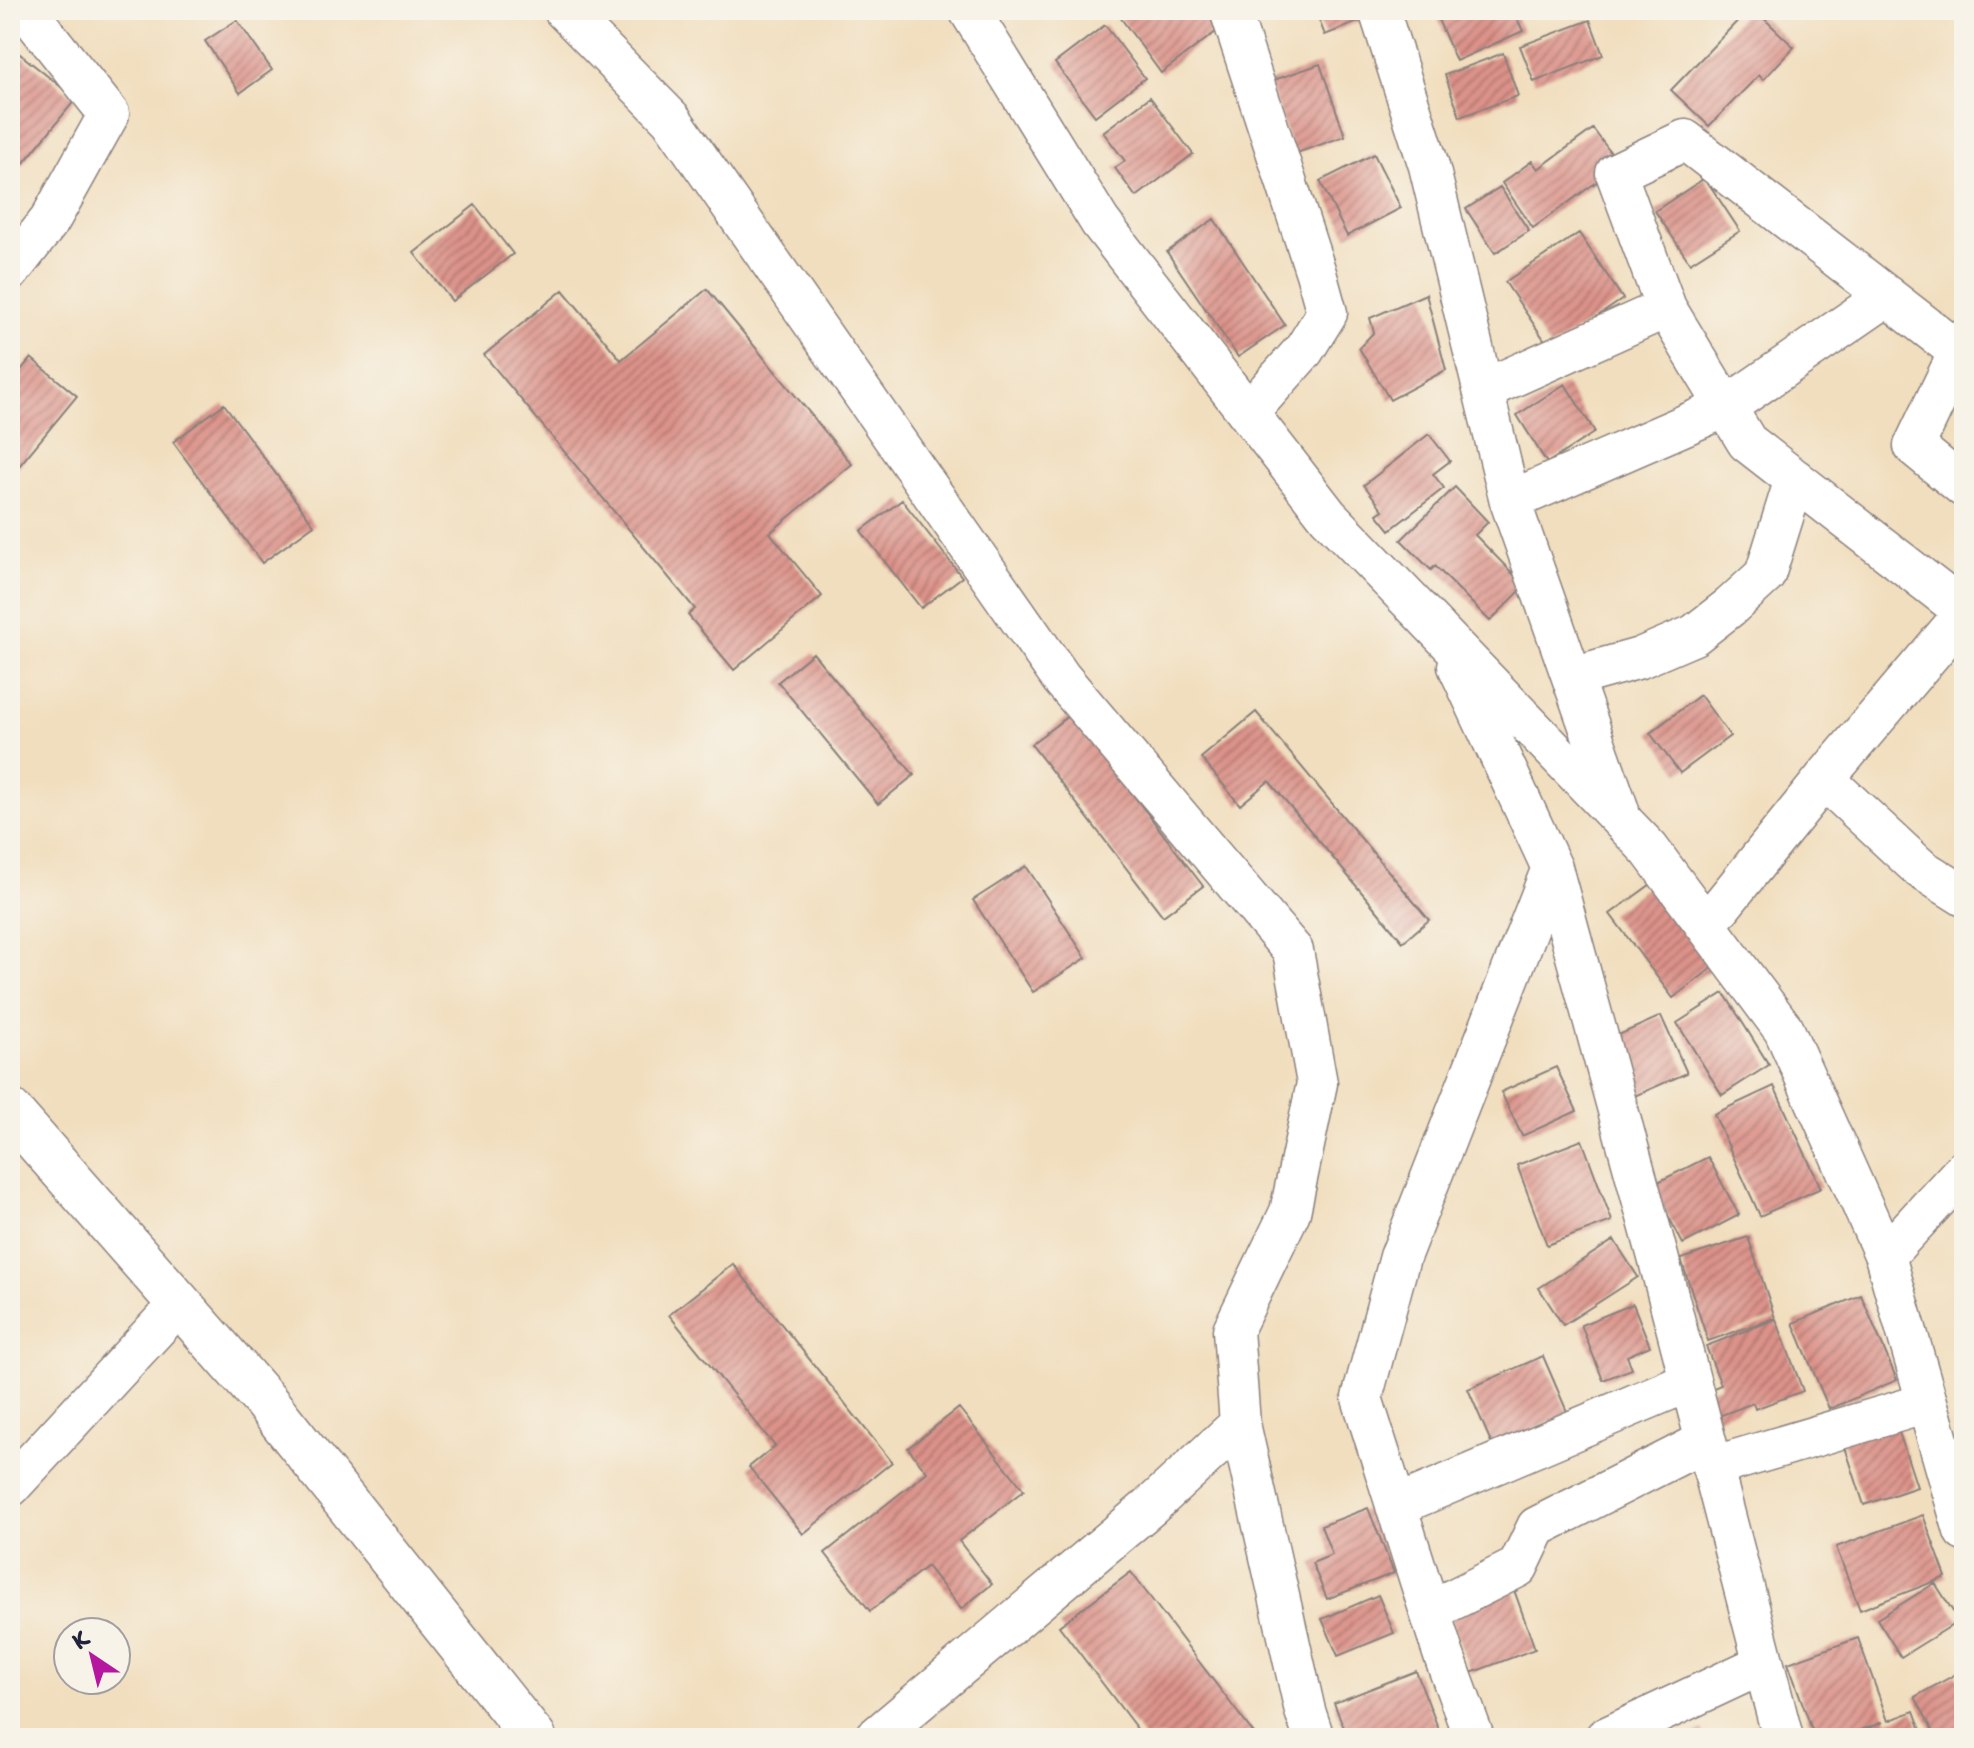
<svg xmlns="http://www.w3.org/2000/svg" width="1974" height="1748" font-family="'Shantell Sans',sans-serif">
	<defs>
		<pattern id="building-hatch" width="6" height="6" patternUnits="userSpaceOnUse" patternTransform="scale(2)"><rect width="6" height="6" fill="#db9289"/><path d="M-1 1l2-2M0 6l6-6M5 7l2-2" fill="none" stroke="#b17771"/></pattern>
	</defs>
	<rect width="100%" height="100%" fill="#f7f3e8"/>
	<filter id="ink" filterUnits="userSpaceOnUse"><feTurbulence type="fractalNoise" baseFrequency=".0125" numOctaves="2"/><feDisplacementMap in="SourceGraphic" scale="16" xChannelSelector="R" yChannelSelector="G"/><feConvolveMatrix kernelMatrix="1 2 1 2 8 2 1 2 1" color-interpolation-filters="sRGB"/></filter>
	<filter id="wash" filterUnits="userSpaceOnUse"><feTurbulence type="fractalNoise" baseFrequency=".006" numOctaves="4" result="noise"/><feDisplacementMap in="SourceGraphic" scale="32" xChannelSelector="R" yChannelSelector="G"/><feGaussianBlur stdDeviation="1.8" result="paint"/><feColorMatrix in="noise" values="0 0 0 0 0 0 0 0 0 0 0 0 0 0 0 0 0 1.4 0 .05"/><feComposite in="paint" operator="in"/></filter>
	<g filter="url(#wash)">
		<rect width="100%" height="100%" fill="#f1debe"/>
		<g id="blocks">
			<path fill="url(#building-hatch)" d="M 1129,10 L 1214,10 L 1225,25 L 1161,73 L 1120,17 Z
				M 1315,10 L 1374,10 L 1376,15 L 1325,35 Z
				M 1434,10 L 1513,10 L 1523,31 L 1456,61 Z
				M 1748,10 L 1755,10 L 1794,47 L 1763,80 L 1759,75 L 1709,126 L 1671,90 Z
				M 237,20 L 272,70 L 240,93 L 205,41 Z
				M 1590,20 L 1603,55 L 1534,82 L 1520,46 Z
				M 1105,25 L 1145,78 L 1095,116 L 1055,63 Z
				M 10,46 L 76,99 L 18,170 L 10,164 Z
				M 1503,53 L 1518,96 L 1460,117 L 1445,75 Z
				M 1320,64 L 1345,136 L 1294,154 L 1268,82 Z
				M 1150,97 L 1193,154 L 1136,197 L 1115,168 L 1125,161 L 1103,132 Z
				M 1593,129 L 1620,165 L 1533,228 L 1502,183 L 1532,161 L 1538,169 Z
				M 1374,154 L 1401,208 L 1347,236 L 1320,181 Z
				M 1705,178 L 1740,231 L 1690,263 L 1655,211 Z
				M 1500,187 L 1529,231 L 1495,253 L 1466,209 Z
				M 475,205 L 513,254 L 452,301 L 414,253 Z
				M 1214,219 L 1285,325 L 1238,357 L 1167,252 Z
				M 1579,233 L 1623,299 L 1550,348 L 1505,282 Z
				M 707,289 L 852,464 L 770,533 L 822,596 L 734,670 L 688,615 L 695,609 L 484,355 L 563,290 L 621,360 Z
				M 1426,294 L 1446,370 L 1390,400 L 1359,348 L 1374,332 L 1370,318 Z
				M 31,358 L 77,396 L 10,477 L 10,383 Z
				M 1565,384 L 1595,432 L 1547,463 L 1517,415 Z
				M 224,404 L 314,525 L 262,563 L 173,442 Z
				M 1429,434 L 1450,461 L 1433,474 L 1444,488 L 1390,530 L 1377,514 L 1383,510 L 1364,485 Z
				M 1455,487 L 1488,522 L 1475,535 L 1525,586 L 1490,621 L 1435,566 L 1431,570 L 1401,540 Z
				M 902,500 L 962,577 L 921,608 L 861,531 Z
				M 813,653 L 914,775 L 878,804 L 778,682 Z
				M 1700,695 L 1730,736 L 1680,773 L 1650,733 Z
				M 1256,712 L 1429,920 L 1403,942 L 1269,781 L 1240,805 L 1201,758 Z
				M 1071,714 L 1203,886 L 1163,916 L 1031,744 Z
				M 1026,866 L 1086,958 L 1033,992 L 973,900 Z
				M 1654,882 L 1716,965 L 1673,998 L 1610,914 Z
				M 1724,993 L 1769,1065 L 1722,1095 L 1677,1023 Z
				M 1661,1016 L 1687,1073 L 1630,1098 L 1605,1041 Z
				M 1556,1067 L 1577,1111 L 1522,1136 L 1501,1092 Z
				M 1774,1086 L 1821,1188 L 1760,1216 L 1714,1114 Z
				M 1582,1140 L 1612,1221 L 1547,1245 L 1517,1165 Z
				M 1708,1157 L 1739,1215 L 1683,1244 L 1652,1185 Z
				M 1748,1237 L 1775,1318 L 1708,1341 L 1681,1259 Z
				M 1614,1240 L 1638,1277 L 1563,1325 L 1539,1288 Z
				M 733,1264 L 892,1462 L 803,1534 L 749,1467 L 775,1446 L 669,1315 Z
				M 1861,1295 L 1897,1380 L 1829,1409 L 1793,1323 Z
				M 1633,1304 L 1650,1346 L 1627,1356 L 1632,1369 L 1603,1380 L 1581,1325 Z
				M 1776,1319 L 1803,1391 L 1755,1409 L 1753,1403 L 1711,1419 L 1701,1393 L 1721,1385 L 1706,1346 Z
				M 1543,1356 L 1568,1414 L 1493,1447 L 1468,1389 Z
				M 959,1408 L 1024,1490 L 959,1541 L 992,1584 L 961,1609 L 927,1566 L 870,1611 L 825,1553 L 927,1472 L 908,1448 Z
				M 1896,1423 L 1917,1487 L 1864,1505 L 1843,1441 Z
				M 1368,1508 L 1394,1573 L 1327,1599 L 1312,1563 L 1332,1555 L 1321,1526 Z
				M 1923,1515 L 1946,1577 L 1860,1610 L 1836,1547 Z
				M 1131,1572 L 1257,1738 L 1144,1738 L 1059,1626 Z
				M 1935,1583 L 1959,1621 L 1901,1657 L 1877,1619 Z
				M 1513,1587 L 1535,1649 L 1471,1673 L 1448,1611 Z
				M 1378,1595 L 1394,1633 L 1338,1656 L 1322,1619 Z
				M 1858,1638 L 1888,1721 L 1914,1711 L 1924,1738 L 1846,1738 L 1883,1722 L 1839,1738 L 1815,1738 L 1788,1663 Z
				M 1416,1671 L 1442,1738 L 1348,1738 L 1334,1703 Z
				M 1956,1674 L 1964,1688 L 1964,1738 L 1937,1738 L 1915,1697 Z
				M 1702,1730 L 1707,1738 L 1688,1738 Z"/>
		</g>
	</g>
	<g filter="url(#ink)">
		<use href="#blocks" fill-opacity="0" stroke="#8a807c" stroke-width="2"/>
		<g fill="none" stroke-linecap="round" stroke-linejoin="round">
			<g stroke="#8a807c" stroke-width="43">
				<path id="minor" d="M 564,10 L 671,119 L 1061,678 L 1293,951 L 1317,1083 L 1290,1212 L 1233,1330 L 1240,1424 L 1305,1711 L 1314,1738
					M 969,10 L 1100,222 L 1328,516 L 1649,849 L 1784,1030 L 1885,1256 L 1964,1531
					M 1230,10 L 1316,273 L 1327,313 L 1304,350 L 1248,413
					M 1379,10 L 1429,166 L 1510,501 L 1619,811
					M 10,271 L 50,220 L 109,114 L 26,10
					M 1964,341 L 1914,446 L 1964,487
					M 1959,352 L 1685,140 L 1616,173 L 1666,308 L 1747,442 L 1964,611
					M 1483,390 L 1666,308
					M 1510,501 L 1726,407 L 1887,296
					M 1458,666 L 1552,868 L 1658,1257 L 1783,1738
					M 1572,677 L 1640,658 L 1694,635 L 1730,607 L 1765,575 L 1795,479
					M 1824,779 L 1921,869 L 1964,896
					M 1706,925 L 1824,779 L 1964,614
					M 1885,1256 L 1964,1170
					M 1712,1467 L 1927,1403
					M 10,1487 L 179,1304
					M 1396,1506 L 1690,1381
					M 1430,1611 L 1518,1567 L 1537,1527 L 1706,1441
					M 875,1738 L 1151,1506 L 1240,1424
					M 1474,1738 L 1443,1653 L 1362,1398 L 1400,1257 L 1552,868
					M 1605,1738 L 1763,1664"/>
			</g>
			<g stroke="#8a807c" stroke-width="47">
				<path id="tertiary" d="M 10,1111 L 266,1402 L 534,1738"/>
			</g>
			<use href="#minor" stroke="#fff" stroke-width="40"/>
			<use href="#tertiary" stroke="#fff" stroke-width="44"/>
		</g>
	</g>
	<rect width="1974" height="1748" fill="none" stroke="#f7f3e8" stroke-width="40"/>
	<g transform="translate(92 1656) rotate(325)"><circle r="38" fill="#f7f3e8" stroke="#a29fa3" stroke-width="2"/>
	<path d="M0-6L14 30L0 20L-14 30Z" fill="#b5179e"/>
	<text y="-12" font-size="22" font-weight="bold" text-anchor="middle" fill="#22223b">K</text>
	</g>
</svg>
